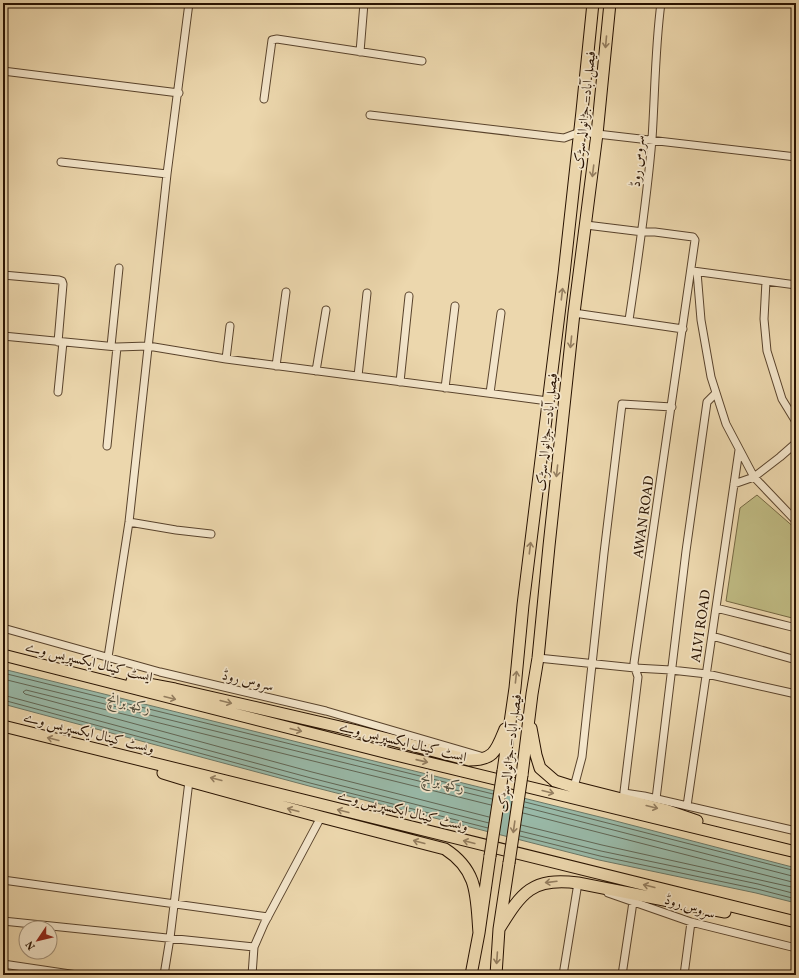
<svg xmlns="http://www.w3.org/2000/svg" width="799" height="978" font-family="Vollkorn,Amiri,serif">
	<rect width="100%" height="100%" fill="#ecd7ad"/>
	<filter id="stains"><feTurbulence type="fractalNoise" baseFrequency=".005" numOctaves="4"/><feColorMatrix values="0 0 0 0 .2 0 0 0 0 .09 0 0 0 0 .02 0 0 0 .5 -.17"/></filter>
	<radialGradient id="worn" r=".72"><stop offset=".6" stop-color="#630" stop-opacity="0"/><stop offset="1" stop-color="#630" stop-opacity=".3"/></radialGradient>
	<path fill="#c0bc84" stroke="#746742" d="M 757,495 L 796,529 L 796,619 L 726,601 L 740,508 Z"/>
	<path fill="#99baa9" stroke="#6c7766" d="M 3,669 L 608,819 L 796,868 L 796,903 L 756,893 L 599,860 L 309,786 L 3,704 Z"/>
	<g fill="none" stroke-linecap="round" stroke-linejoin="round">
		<path stroke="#606655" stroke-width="1" d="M 3,673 L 493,794
			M 3,679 L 492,799
			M 3,695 L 311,778 L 489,823
			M 3,700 L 310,783 L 488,828
			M 525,802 L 796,871
			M 524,807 L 796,877
			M 523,813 L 796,883
			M 489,817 L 312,772 L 25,694 L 23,692 L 26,690 L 491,805
			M 521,825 L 602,845 L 796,888
			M 520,831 L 601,851 L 758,884 L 796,894
			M 520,836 L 600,856 L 757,889 L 796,899"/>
		<g stroke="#59432c" stroke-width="9">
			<path id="minor" d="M 360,52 L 364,3
				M 3,71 L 179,93
				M 264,99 L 272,40 L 277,39 L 422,61
				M 370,115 L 564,138 L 580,132 L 796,157
				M 61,162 L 167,174
				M 586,225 L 643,232 L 655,232 L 693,237 L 695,240 L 634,663 L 635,668 L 638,677 L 623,800
				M 693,271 L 796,285
				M 697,272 L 701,320 L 711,377 L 726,424 L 754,477 L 796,521
				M 3,275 L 59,280 L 62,281 L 63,284 L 58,342
				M 766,281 L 764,319 L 767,351 L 782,399 L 796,422
				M 574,313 L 683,329
				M 629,320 C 638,260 647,200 652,139 C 655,94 655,48 661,3
				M 3,336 L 117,347 L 148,346 L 226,359 L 548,401
				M 111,346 L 119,268
				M 226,359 L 230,326
				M 276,366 L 286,292
				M 316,371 L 326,310
				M 358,376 L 367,293
				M 400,382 L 409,296
				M 445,388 L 455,306
				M 58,392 L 63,342
				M 490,393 L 501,313
				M 107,446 L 117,347
				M 734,484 L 754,477 L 780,457 L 796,443
				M 129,522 L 176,530 L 211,534
				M 716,608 L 796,628
				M 3,628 L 160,672 L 326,711 L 484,757
				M 712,636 L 796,660
				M 108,657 L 129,522 L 167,174 L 189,3
				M 538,658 L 635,668 L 671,670 L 707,674 L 796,694
				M 574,787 L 582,757 L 604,553 L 622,404 L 672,407
				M 624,793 L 644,796 L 796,831
				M 656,799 L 686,551 L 707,402 L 716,393
				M 687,806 L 739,450
				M 3,880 L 268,917
				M 608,893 L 691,922 L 796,948
				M 3,921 L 254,947 L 252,975
				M 254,947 L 264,924 L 321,817
				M 3,964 L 77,975
				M 164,975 L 170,938 L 189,781
				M 563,975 L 578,883 L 581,884
				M 622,975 L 633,902
				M 684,975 L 691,922"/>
		</g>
		<g stroke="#281201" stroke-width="13">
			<path id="primary" d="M 3,655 L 392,754 L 796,852
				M 132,681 L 175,689 L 353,730 L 469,760 C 494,760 496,751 505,729
				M 3,726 L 796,922
				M 531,728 L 536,755 L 540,768 L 555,781 L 574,787 L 665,810 L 697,821
				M 503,771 L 515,688 L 523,605 L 564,274 L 582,111 L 593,3
				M 163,773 L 189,781 L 321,817 L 445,849 C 479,871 476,897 479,933
				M 522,775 L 532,694 L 538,658 L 549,546 L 574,313 L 597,134 L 610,3
				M 499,929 C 522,892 532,877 578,883 L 725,912
				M 471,975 L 479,933 L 490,856
				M 496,975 L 499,929 L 509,863"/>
		</g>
		<use href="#minor" stroke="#f3e5ca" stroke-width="7"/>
		<use href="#primary" stroke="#ecd7ad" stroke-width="11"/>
		<g stroke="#281201" stroke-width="13" stroke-linecap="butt">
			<path id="primary-bridge" d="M 490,856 L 503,771
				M 509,863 L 522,775"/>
		</g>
		<use href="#primary-bridge" stroke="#ecd7ad" stroke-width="11"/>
	</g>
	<defs><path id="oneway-shaft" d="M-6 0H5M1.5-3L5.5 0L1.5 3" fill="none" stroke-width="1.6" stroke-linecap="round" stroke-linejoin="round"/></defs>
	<g stroke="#947e60">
		<use href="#oneway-shaft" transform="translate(606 42) rotate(95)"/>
		<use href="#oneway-shaft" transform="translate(593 171) rotate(97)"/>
		<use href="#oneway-shaft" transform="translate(562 294) rotate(-83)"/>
		<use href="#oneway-shaft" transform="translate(571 342) rotate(96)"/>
		<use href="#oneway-shaft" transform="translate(557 471) rotate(96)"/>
		<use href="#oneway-shaft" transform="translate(530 548) rotate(-83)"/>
		<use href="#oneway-shaft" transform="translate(516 677) rotate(-84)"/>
		<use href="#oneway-shaft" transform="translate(170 698) rotate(14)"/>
		<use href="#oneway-shaft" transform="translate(226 702) rotate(14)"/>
		<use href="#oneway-shaft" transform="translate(296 730) rotate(14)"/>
		<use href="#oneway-shaft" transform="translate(53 739) rotate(-166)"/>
		<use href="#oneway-shaft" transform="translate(422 761) rotate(13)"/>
		<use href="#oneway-shaft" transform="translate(216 779) rotate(-166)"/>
		<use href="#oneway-shaft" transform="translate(548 792) rotate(14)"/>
		<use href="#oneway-shaft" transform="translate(652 807) rotate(14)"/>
		<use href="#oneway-shaft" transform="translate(293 810) rotate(-165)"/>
		<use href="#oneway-shaft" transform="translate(343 811) rotate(-166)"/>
		<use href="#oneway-shaft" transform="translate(514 827) rotate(98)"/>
		<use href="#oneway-shaft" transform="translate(419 842) rotate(-165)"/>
		<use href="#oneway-shaft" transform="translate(469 842) rotate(-166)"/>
		<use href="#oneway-shaft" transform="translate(551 882) rotate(173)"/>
		<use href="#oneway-shaft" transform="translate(649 886) rotate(-166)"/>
		<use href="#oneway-shaft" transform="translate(497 958) rotate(94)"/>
	</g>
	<g text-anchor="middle" stroke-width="3.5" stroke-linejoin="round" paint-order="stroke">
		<g font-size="14" fill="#281201" stroke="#f3e5ca">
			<text transform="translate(584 110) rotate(-84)" y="5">فیصل آباد– جڑانوالہ سڑک</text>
			<text transform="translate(637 161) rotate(-85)" y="5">سروس روڈ</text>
			<text transform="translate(546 432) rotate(-84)" y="5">فیصل آباد– جڑانوالہ سڑک</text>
			<text transform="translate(643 517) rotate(-82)" y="5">AWAN ROAD</text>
			<text transform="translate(700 626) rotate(-82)" y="5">ALVI ROAD</text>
			<text transform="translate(89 661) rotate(14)" y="5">ایسٹ کینال ایکسپریس وے</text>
			<text transform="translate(248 680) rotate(13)" y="5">سروس روڈ</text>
			<text transform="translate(89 732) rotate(14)" y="5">ویسٹ کینال ایکسپریس وے</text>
			<text transform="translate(403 741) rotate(14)" y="5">ایسٹ کینال ایکسپریس وے</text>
			<text transform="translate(509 753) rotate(-83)" y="5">فیصل آباد– جڑانوالہ سڑک</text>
			<text transform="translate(403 810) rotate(14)" y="5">ویسٹ کینال ایکسپریس وے</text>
			<text transform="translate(690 906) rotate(17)" y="5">سروس روڈ</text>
		</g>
		<g font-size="15" font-style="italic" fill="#504d3c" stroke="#f3e5ca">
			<text transform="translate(129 703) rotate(14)" y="5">رکھ برانچ</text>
			<text transform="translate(443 782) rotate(14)" y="5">رکھ برانچ</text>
		</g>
	</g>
	<rect width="799" height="978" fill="none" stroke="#ecd7ad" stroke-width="16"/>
	<rect x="4" y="4" width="791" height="970" fill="none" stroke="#281201" stroke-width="2"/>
	<rect x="8" y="8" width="783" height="962" fill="none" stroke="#281201"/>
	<g transform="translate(38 940) rotate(235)"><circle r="19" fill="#f3e5ca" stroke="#a2917a"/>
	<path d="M0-3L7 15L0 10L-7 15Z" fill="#8f2418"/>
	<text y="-6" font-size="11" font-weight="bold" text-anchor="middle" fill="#281201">N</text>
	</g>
	<rect width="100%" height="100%" filter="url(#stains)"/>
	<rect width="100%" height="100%" fill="url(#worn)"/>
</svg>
